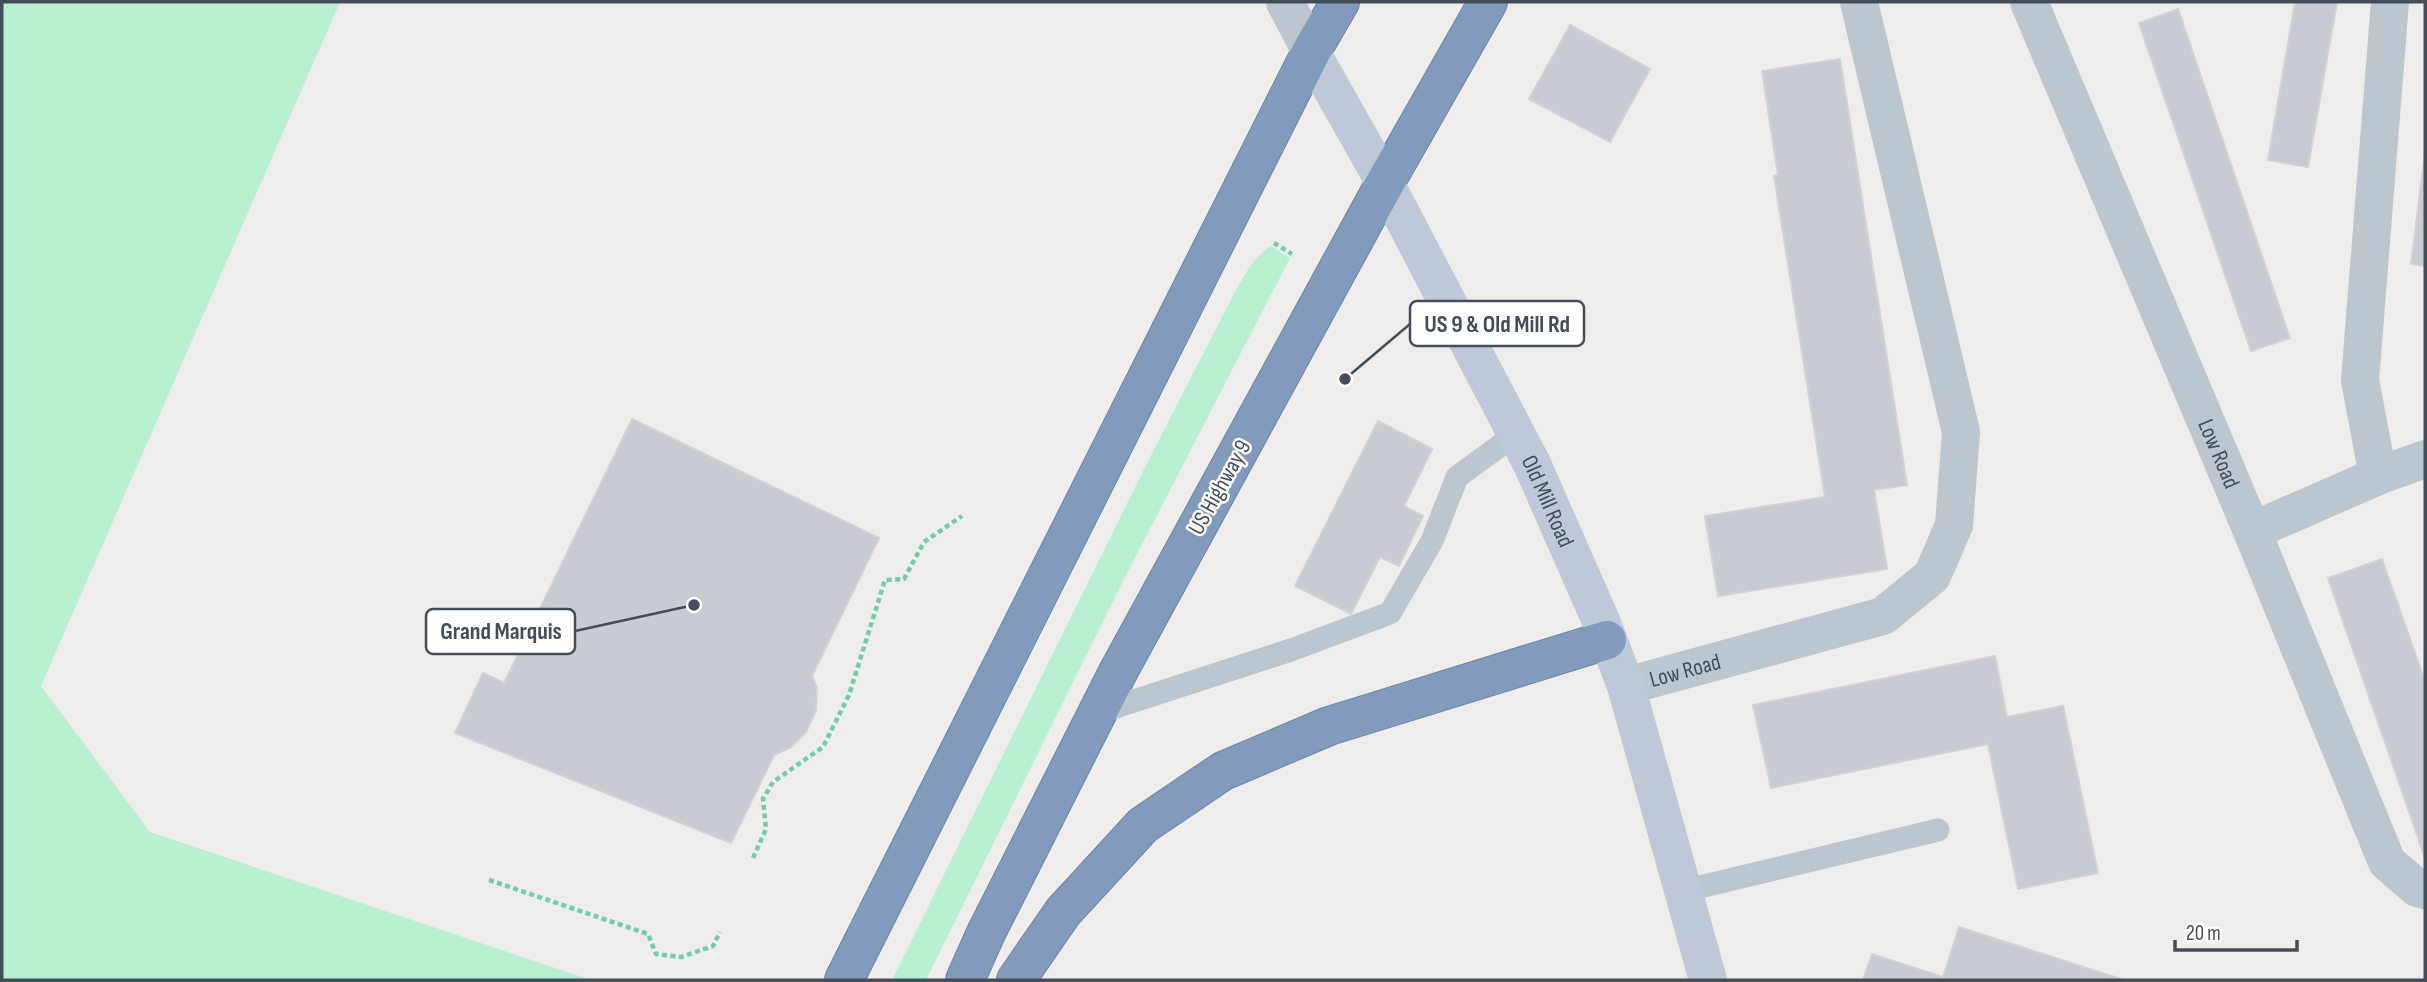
<svg xmlns="http://www.w3.org/2000/svg" width="2427" height="982" font-family="'Sofia Sans Condensed',sans-serif">
	<rect width="100%" height="100%" fill="#efecec"/>
	<path fill="#b8efd1" d="M 2,2 L 340,2 L 41,686 L 150,832 L 591,980 L 2,980 Z
		M 1271,246 L 1290,258 L 1123,581 L 926,980 L 892,980 L 1147,463 L 1236,290 C 1246,273 1254,256 1271,246 Z"/>
	<path fill="#c9cbd2" stroke="#d0d2d8" stroke-width="2" d="M 2295,2 L 2337,2 L 2308,167 L 2268,160 Z
		M 2178,9 L 2290,338 L 2251,351 L 2139,23 Z
		M 1570,25 L 1650,69 L 1610,142 L 1529,99 Z
		M 1840,59 L 1907,485 L 1874,490 L 1887,569 L 1718,596 L 1705,516 L 1825,497 L 1774,176 L 1778,175 L 1762,71 Z
		M 2425,153 L 2425,266 L 2411,264 Z
		M 632,419 L 879,538 L 812,676 L 817,688 L 816,711 L 806,732 L 790,748 L 774,755 L 731,843 L 455,733 L 483,673 L 504,683 Z
		M 1378,421 L 1432,449 L 1404,506 L 1423,516 L 1399,566 L 1380,557 L 1351,614 L 1295,586 Z
		M 2382,559 L 2425,682 L 2425,858 L 2328,578 Z
		M 1995,656 L 2007,717 L 2063,706 L 2098,873 L 2018,889 L 1988,744 L 1771,788 L 1753,705 Z
		M 1959,927 L 2124,980 L 1863,980 L 1872,954 L 1943,977 Z"/>
	<g fill="none" stroke-linecap="round" stroke-linejoin="round">
		<g stroke="#6e86a9" stroke-width="40">
			<path id="highway" d="M 844,980 L 1311,52 L 1340,2
				M 965,980 L 986,933 L 1118,672 L 1385,183 L 1488,2
				M 1016,980 L 1063,912 L 1143,825 L 1223,771 L 1329,726 L 1607,640"/>
		</g>
		<path stroke="#70cea6" stroke-width="4.5" stroke-dasharray="5 3.5" stroke-linecap="butt" d="M 1274,243 L 1292,254
			M 753,858 L 766,829 L 763,799 L 773,782 L 823,747 L 849,695 L 885,580 L 904,579 L 924,542 L 962,516
			M 489,880 L 648,934 L 656,954 L 681,957 L 713,946 L 720,932"/>
		<path stroke="#bcc6cf" stroke-width="23" d="M 1097,713 L 1291,650 L 1390,613 L 1432,541 L 1457,477 L 1516,434
			M 1683,891 L 1938,830"/>
		<g stroke="#bcc6cf" stroke-width="38">
			<path d="M 1285,2 L 1311,52"/>
			<path id="s1" d="M 2029,2 L 2252,531 L 2387,862 L 2417,888 L 2425,890"/>
			<path d="M 2378,476 L 2360,380 L 2390,2"/>
			<path d="M 2252,531 L 2378,476 L 2425,459"/>
			<path id="s2" d="M 1626,686 L 1883,616 L 1932,576 L 1954,525 L 1961,432 L 1859,2"/>
		</g>
		<path stroke="#bec8d6" stroke-width="38" id="s3" d="M 1311,52 L 1385,183 L 1532,464 L 1601,621 L 1626,686 L 1708,980"/>
		<use href="#highway" stroke="#829bbd" stroke-width="38"/>
	</g>
	<g text-anchor="middle" stroke-width="5" stroke-linejoin="round" paint-order="stroke">
		<g font-size="23" fill="#444e5a" stroke="#fff">
			<text dy="8" stroke="none"><textPath href="#s1" startOffset="490">Low Road</textPath></text>
			<text transform="translate(1219 487) rotate(-61)" y="8">US Highway 9</text>
			<text dy="8" stroke="none"><textPath href="#s3" startOffset="508">Old Mill Road</textPath></text>
			<text dy="8" stroke="none"><textPath href="#s2" startOffset="61">Low Road</textPath></text>
		</g>
	</g>
	<path fill="none" stroke="#444e5a" stroke-width="2.5" d="M1345 379L1410 324M694 605L575 631"/>
	<g fill="#444e5a" stroke="#fff" stroke-width="2.5">
		<circle cx="1345" cy="379" r="7"/>
		<circle cx="694" cy="605" r="7"/>
	</g>
	<g fill="#fff" stroke="#444e5a" stroke-width="2.5">
		<rect x="1410" y="301" width="174" height="45" rx="7"/>
		<rect x="426" y="609" width="149" height="45" rx="7"/>
	</g>
	<g font-size="24" text-anchor="middle" font-weight="bold" fill="#444e5a">
		<text x="1497" y="332">US 9 &amp; Old Mill Rd</text>
		<text x="501" y="639">Grand Marquis</text>
	</g>
	<rect width="2427" height="982" fill="none" stroke="#444e5a" stroke-width="7"/>
	<path d="M2175 940v10h122v-10" fill="none" stroke="#444e5a" stroke-width="3.5"/>
	<text x="2186" y="940" font-size="21" fill="#444e5a" stroke="#ffffff" stroke-width="5" paint-order="stroke">20 m</text>
</svg>
